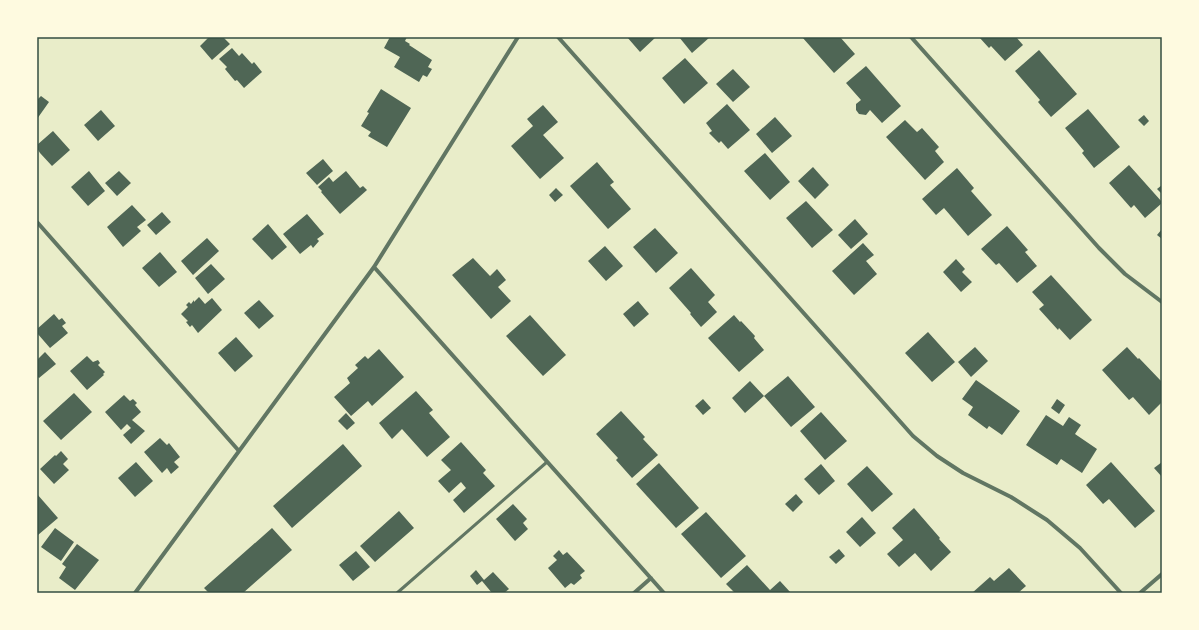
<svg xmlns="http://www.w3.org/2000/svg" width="1199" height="630" font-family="Roboto,sans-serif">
	<rect width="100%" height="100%" fill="#e9edc9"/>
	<path fill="#4f6655" d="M 209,37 L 223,37 L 230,44 L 212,60 L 200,46 Z
		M 390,37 L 407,37 L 405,41 L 410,44 L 409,45 L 432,60 L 428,67 L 432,69 L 427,77 L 423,75 L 419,82 L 394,67 L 400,57 L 384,48 Z
		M 627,37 L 656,37 L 640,52 Z
		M 679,37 L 710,37 L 692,53 Z
		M 802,37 L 840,37 L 855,54 L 834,73 Z
		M 979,37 L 1016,37 L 1023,45 L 1005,61 L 991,46 L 989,48 Z
		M 232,48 L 239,56 L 242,53 L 252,64 L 254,62 L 262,72 L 244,88 L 237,80 L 235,81 L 225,69 L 227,67 L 219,59 Z
		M 1039,50 L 1077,94 L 1051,117 L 1038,102 L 1040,100 L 1015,71 Z
		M 685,58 L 708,83 L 684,104 L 662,78 Z
		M 866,66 L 901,106 L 882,123 L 870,110 L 866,115 L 859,114 L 856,110 L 856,104 L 861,100 L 846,83 Z
		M 733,69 L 750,87 L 733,102 L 716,84 Z
		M 381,89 L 411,108 L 387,147 L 368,136 L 371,132 L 361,126 L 369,113 L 367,112 Z
		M 41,96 L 49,102 L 37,119 L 37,100 Z
		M 727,104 L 750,130 L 728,149 L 721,141 L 719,143 L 709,133 L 712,131 L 706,123 Z
		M 543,105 L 558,122 L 543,135 L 564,158 L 540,179 L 511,146 L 533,126 L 527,119 Z
		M 1088,109 L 1120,147 L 1094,168 L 1082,153 L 1084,151 L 1065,128 Z
		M 101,110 L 115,126 L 98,141 L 84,125 Z
		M 1144,115 L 1149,121 L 1144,126 L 1138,120 Z
		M 775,117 L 792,136 L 772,153 L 756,134 Z
		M 905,120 L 917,132 L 922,128 L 939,147 L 935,151 L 944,162 L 925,180 L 886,137 Z
		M 53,131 L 70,150 L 52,166 L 40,153 L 37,148 L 37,145 Z
		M 765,153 L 790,182 L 770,200 L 744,171 Z
		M 323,159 L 333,171 L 317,185 L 306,173 Z
		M 597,162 L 614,182 L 610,185 L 631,209 L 608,229 L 570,186 Z
		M 1129,165 L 1162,202 L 1162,203 L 1145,218 L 1134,205 L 1131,208 L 1109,183 Z
		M 813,167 L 829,185 L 815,199 L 798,181 Z
		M 957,168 L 974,188 L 971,191 L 992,215 L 968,236 L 944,208 L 936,215 L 922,199 Z
		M 89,171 L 105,191 L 88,206 L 71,187 Z
		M 119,171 L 131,183 L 117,196 L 105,183 Z
		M 346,171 L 360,188 L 363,186 L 367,190 L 340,214 L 321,192 L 322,191 L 318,187 L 329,177 L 333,182 Z
		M 1162,185 L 1162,194 L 1157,189 Z
		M 556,188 L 563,195 L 555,202 L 549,195 Z
		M 806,201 L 833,230 L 812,248 L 786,218 Z
		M 132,205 L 146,220 L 137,227 L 141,231 L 123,247 L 107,227 Z
		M 162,212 L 171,222 L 156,235 L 147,225 Z
		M 307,214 L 324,234 L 317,239 L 319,241 L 313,248 L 311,245 L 300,254 L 283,234 Z
		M 855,219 L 868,234 L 851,249 L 838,235 Z
		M 268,224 L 287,247 L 272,260 L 252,239 Z
		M 1007,226 L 1028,250 L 1025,252 L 1037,266 L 1017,283 L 999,263 L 996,265 L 981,249 Z
		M 655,228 L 678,253 L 656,273 L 633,247 Z
		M 1162,229 L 1162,239 L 1157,235 Z
		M 207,238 L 219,251 L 193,275 L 181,261 Z
		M 863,243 L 874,255 L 866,261 L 877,274 L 854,295 L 832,271 Z
		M 605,246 L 623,266 L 606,281 L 588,261 Z
		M 160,252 L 177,272 L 159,287 L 142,268 Z
		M 473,258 L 490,276 L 497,269 L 506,280 L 498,287 L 511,301 L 491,319 L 452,275 Z
		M 956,259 L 965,269 L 962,272 L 972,282 L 961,292 L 943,272 Z
		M 211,264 L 225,279 L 208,294 L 195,278 Z
		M 691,268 L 715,295 L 708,302 L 717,312 L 701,327 L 690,314 L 691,313 L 669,288 Z
		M 1051,275 L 1092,320 L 1070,340 L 1059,328 L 1058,330 L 1039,309 L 1044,305 L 1032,292 Z
		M 199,297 L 205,304 L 212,298 L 222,310 L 198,333 L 192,325 L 190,327 L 186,322 L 188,321 L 181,314 L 188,307 L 186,305 L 189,302 L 191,304 L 194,300 L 194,302 Z
		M 259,300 L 274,316 L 259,329 L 244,313 Z
		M 638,301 L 649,314 L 634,327 L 623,314 Z
		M 54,314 L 59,320 L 62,318 L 66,323 L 62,326 L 68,333 L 50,348 L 37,333 L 37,329 Z
		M 530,315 L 566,355 L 543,376 L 506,336 Z
		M 734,315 L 740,322 L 741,321 L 755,336 L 754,338 L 764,350 L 739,372 L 708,338 Z
		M 928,332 L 955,362 L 932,382 L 905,353 Z
		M 236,337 L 253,356 L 235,372 L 218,353 Z
		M 975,347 L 988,361 L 971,377 L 958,362 Z
		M 1127,347 L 1138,359 L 1139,358 L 1162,382 L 1162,402 L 1149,415 L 1133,397 L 1129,400 L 1102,370 Z
		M 379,349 L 404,377 L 372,406 L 368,401 L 351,416 L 334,397 L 350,383 L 347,378 L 358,368 L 355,365 L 365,356 L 368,359 Z
		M 45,352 L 56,364 L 39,378 L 37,376 L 37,360 Z
		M 87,356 L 93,362 L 98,360 L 100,363 L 98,365 L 105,372 L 103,374 L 104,375 L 87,390 L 70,371 Z
		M 788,376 L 815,407 L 791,427 L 764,396 Z
		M 976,380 L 1020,411 L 1002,435 L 989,426 L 987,429 L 968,415 L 973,407 L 962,399 Z
		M 750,381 L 764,396 L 745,413 L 732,398 Z
		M 416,391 L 433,410 L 429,413 L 450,437 L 427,457 L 402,429 L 392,439 L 379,423 Z
		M 74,393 L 92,412 L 61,440 L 43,421 Z
		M 124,395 L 130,401 L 133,399 L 137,403 L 135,405 L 141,412 L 132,420 L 145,431 L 131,444 L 123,435 L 131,428 L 127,424 L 121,430 L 105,412 Z
		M 703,399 L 711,408 L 703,415 L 695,406 Z
		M 1057,399 L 1065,405 L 1059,414 L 1051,408 Z
		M 621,411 L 645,437 L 643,439 L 658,455 L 632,478 L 616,460 L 618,458 L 596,434 Z
		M 821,412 L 847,441 L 825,460 L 800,431 Z
		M 346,413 L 355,423 L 347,430 L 338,421 Z
		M 1046,415 L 1063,426 L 1069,417 L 1081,425 L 1075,434 L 1097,449 L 1082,473 L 1061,459 L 1057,465 L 1026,445 Z
		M 160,438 L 167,445 L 169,443 L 180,457 L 174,462 L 179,467 L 171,474 L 167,468 L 162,473 L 144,452 Z
		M 461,442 L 486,470 L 483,473 L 495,486 L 464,513 L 453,500 L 466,488 L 461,482 L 449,493 L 438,481 L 451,470 L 441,460 Z
		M 343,444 L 362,466 L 292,528 L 273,506 Z
		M 61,451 L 68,459 L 63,464 L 69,470 L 54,484 L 40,469 L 55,455 L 56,456 Z
		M 136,462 L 153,481 L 135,497 L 118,478 Z
		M 1111,462 L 1155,511 L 1135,528 L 1109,499 L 1103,504 L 1086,485 Z
		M 1162,462 L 1162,477 L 1154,468 Z
		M 659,463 L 699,508 L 676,528 L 636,484 Z
		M 821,464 L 835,481 L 819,495 L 804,479 Z
		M 867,466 L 893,494 L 872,512 L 847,484 Z
		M 37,494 L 58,518 L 38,535 L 37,534 Z
		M 796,494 L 803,502 L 793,512 L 785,504 Z
		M 513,504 L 527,519 L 523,523 L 528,529 L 515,541 L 496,519 Z
		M 914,508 L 940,538 L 939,539 L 951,552 L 931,571 L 915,553 L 899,567 L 887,554 L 903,540 L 892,528 Z
		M 399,511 L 414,528 L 375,562 L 360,546 Z
		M 706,512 L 746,556 L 721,578 L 681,534 Z
		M 862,517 L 876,533 L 860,547 L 846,532 Z
		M 55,528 L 74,542 L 61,561 L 41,547 Z
		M 272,528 L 292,550 L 243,593 L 209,593 L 204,588 Z
		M 77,544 L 99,560 L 75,590 L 59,578 L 66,567 L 62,564 Z
		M 839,549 L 845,556 L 836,564 L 829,557 Z
		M 559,550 L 563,555 L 567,552 L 585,571 L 580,575 L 582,578 L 574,585 L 571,583 L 565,588 L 548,568 L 557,560 L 553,556 Z
		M 356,551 L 370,567 L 353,581 L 339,565 Z
		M 747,565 L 770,590 L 780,581 L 791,593 L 735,593 L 726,584 Z
		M 1009,568 L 1026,586 L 1018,593 L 972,593 L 990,577 L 994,581 Z
		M 476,570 L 484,580 L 493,572 L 509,589 L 504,593 L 492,593 L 482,581 L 477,585 L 470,576 Z"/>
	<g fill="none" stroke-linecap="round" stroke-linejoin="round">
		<path stroke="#617663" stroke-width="3" d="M 397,593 L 547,462"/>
		<path stroke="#617663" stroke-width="4" d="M 558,37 L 913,436 L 937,456 L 963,473 L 1011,497 L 1047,520 L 1080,548 L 1121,593
			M 911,37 L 1099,248 L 1125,274 L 1162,302
			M 37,222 L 239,451
			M 374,267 L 664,593
			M 135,593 L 374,267 L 518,37
			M 634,593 L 651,578
			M 1140,593 L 1162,574"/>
	</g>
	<rect width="1199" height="630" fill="none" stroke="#fefae0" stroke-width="76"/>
	<rect x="38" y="38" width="1123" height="554" fill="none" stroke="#344e41" stroke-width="1.5"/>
</svg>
